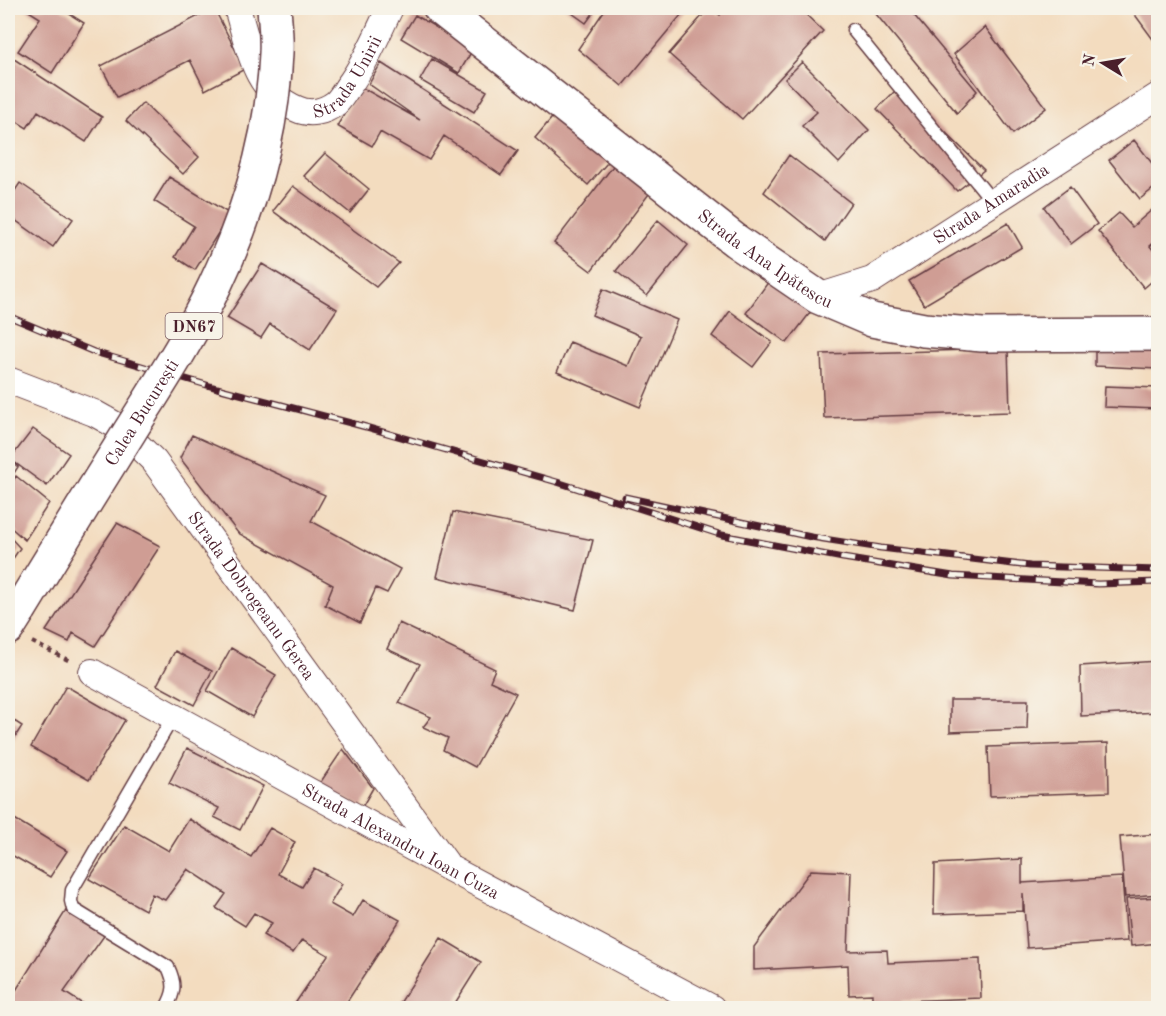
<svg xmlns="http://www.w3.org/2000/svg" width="1166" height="1016" font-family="'Old Standard TT',serif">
	<rect width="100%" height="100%" fill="#f7f3e8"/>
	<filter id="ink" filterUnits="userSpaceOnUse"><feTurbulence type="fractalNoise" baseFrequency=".0167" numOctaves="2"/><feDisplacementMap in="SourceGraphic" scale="12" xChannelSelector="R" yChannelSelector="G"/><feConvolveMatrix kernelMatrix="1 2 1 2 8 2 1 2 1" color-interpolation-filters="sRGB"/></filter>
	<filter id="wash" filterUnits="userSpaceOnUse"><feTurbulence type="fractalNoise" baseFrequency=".008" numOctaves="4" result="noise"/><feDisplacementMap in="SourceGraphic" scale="24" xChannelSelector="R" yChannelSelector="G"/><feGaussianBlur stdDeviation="1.35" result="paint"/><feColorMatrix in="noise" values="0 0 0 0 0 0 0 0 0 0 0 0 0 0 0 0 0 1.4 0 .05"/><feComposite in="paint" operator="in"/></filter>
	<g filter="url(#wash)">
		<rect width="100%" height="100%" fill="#f3dcbf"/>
		<g id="blocks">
			<path fill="#cf9d94" d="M 24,8 L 60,8 L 84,23 L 52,73 L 18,51 L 40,18 Z
				M 214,8 L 245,69 L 205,90 L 190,60 L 117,97 L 101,66 Z
				M 565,8 L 597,8 L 586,23 Z
				M 606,8 L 687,8 L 622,86 L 578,49 Z
				M 709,8 L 720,15 L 726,8 L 799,8 L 823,31 L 742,119 L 669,54 Z
				M 871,8 L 908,8 L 977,91 L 957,113 Z
				M 1130,8 L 1158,8 L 1158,40 L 1155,42 Z
				M 415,15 L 473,49 L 459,73 L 401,38 Z
				M 985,27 L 1046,108 L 1013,134 L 954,54 Z
				M 8,55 L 102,117 L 86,142 L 38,111 L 27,128 L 8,116 L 8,87 L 9,84 L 8,83 Z
				M 432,59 L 487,91 L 474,112 L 420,80 Z
				M 802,62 L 869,130 L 839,163 L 802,126 L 817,112 L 785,79 Z
				M 381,63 L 518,151 L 501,175 L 444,136 L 429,160 L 380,132 L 372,146 L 337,126 L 361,87 L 420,120 L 369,84 Z
				M 899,87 L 984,170 L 957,191 L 877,109 Z
				M 143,103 L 199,157 L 183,174 L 126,121 Z
				M 561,107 L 614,155 L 588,185 L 535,138 Z
				M 1134,140 L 1158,171 L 1158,185 L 1140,199 L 1109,160 Z
				M 325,153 L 369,189 L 350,213 L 304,176 Z
				M 789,155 L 851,203 L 825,241 L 764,192 Z
				M 616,162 L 652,190 L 591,271 L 554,243 Z
				M 169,177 L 230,214 L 195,270 L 175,257 L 194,226 L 154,201 Z
				M 20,183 L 73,219 L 53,247 L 8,215 L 8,201 Z
				M 293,186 L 399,263 L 376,287 L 273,211 Z
				M 1070,187 L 1097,224 L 1071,244 L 1044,207 Z
				M 1153,209 L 1158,215 L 1158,239 L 1150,246 L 1158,256 L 1158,276 L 1144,288 L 1098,231 L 1119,213 L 1132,227 Z
				M 658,220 L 688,245 L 647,296 L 616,271 Z
				M 1008,223 L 1022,247 L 924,305 L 909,281 Z
				M 262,264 L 337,309 L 310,350 L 270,324 L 261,338 L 227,318 Z
				M 774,274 L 816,305 L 787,343 L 746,313 Z
				M 603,289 L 677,320 L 640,407 L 557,372 L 570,342 L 628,366 L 641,336 L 592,315 Z
				M 730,311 L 772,342 L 753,367 L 712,336 Z
				M 1095,343 L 1158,345 L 1158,369 L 1095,366 Z
				M 1008,349 L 1010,412 L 824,418 L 821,354 Z
				M 1105,386 L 1158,388 L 1158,409 L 1104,407 Z
				M 33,429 L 69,454 L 47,486 L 10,459 Z
				M 192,435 L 325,495 L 311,521 L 400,569 L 387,593 L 376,588 L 360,623 L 325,605 L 333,585 L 238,533 L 180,458 Z
				M 8,459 L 18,467 L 8,482 Z
				M 16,476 L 49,503 L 25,540 L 8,525 L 8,490 Z
				M 453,512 L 593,540 L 575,610 L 437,577 Z
				M 117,523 L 160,546 L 95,646 L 73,633 L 69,642 L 46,631 Z
				M 8,535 L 20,548 L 8,566 Z
				M 399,623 L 495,669 L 490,681 L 516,693 L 475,767 L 443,750 L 448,738 L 423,727 L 431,717 L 399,703 L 420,664 L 387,649 Z
				M 231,648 L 276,675 L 252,717 L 207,691 Z
				M 175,651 L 212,671 L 194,705 L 157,685 Z
				M 1158,661 L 1158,712 L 1081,716 L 1080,666 Z
				M 66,686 L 125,720 L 89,780 L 31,747 Z
				M 950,700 L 1028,700 L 1027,729 L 950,732 Z
				M 8,717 L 22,726 L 8,748 Z
				M 1108,743 L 1109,792 L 990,796 L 988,747 Z
				M 187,748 L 263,786 L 240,830 L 214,817 L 219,808 L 169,783 Z
				M 343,749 L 373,788 L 362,807 L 318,786 Z
				M 8,815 L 67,851 L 50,877 L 8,853 Z
				M 189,819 L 251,857 L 270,828 L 295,842 L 278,874 L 302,887 L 314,868 L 342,884 L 330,904 L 353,917 L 363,900 L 400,920 L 343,1008 L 292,1008 L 328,955 L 302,940 L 293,953 L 263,935 L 272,923 L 254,913 L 245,926 L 216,908 L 226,894 L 188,869 L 165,900 L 152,894 L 145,910 L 89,879 L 124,825 L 169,851 Z
				M 1158,834 L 1158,894 L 1125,897 L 1120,837 Z
				M 1022,859 L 1022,883 L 1122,877 L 1127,941 L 1027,948 L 1023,893 L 1023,911 L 934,914 L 935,864 Z
				M 811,870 L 851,872 L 848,951 L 887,950 L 888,963 L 980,959 L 981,998 L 901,1001 L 901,1008 L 872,1008 L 872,994 L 849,995 L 848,965 L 754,970 L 754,947 Z
				M 1158,897 L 1158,943 L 1131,946 L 1126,899 Z
				M 72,901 L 111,926 L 64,992 L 89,1008 L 8,1008 L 8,1003 Z
				M 441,938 L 481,962 L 452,1008 L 397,1008 Z"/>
		</g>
	</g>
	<g filter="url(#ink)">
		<use href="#blocks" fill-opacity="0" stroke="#633b41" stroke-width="1.5"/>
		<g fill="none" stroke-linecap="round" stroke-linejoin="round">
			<g stroke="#633b41" stroke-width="15">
				<path id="lane" d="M 853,30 L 993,202
					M 166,1008 C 175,992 176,984 168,967 L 73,909 L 71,901 L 72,890 L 173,717"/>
			</g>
			<g stroke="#633b41" stroke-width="28">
				<g id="street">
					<path id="s1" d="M 237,8 C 249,47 255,92 297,109 C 310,115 324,112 336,103 C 340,99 344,93 347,88 C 365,64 377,35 390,8"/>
					<path id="s2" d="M 818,297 L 872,280 L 1158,96"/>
					<path id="s3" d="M 8,380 L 94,413 L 119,427 L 154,461 L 446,863"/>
					<path id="s4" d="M 92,672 L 449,868 L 712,1008"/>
				</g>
			</g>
			<g stroke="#633b41" stroke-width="36">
				<g id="secondary">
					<path id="s5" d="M 440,8 L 736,241 L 818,297 L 872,320 L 924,330 L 982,335 L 1158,334"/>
				</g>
			</g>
			<g stroke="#633b41" stroke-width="36">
				<path id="primary" d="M 8,628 L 20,609"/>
			</g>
			<path stroke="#633b41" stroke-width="4" stroke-dasharray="4.5 4.5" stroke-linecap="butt" d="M 32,642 L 70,661"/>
			<use href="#lane" stroke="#fff" stroke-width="12"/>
			<use href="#street" stroke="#fff" stroke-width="26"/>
			<use href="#secondary" stroke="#fff" stroke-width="33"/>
			<use href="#primary" stroke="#fff" stroke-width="33"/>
			<g stroke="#4a1f2b" stroke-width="7">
				<path id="rail" d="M 8,316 L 94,352 L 217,388 L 366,427 L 557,482 L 722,535 L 843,558 L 953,576 L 1098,584 L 1158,582
					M 625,497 L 811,537 L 881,548 L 1030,566 L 1158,570"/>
			</g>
			<use href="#rail" stroke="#f7f3e8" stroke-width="4.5" stroke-dasharray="14" stroke-linecap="butt"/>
			<g stroke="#633b41" stroke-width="36" stroke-linecap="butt">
				<g id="primary-bridge">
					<path id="s6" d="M 20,609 C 56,550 93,490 130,431 C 160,383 191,336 215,285 C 249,213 273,133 276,53 C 277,38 275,23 274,8"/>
				</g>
			</g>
			<use href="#primary-bridge" stroke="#fff" stroke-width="33"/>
		</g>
	</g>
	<g text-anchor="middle" stroke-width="4.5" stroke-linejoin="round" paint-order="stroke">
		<rect fill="#f7f3e8" stroke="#7e5f64" stroke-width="1.5" x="165.5" y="313" width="57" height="26" rx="4.5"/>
		<g font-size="16" font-weight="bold" fill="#4a1f2b">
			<text x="194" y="332">DN67</text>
		</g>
		<g font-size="18" fill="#4a1f2b" stroke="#f7f3e8">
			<text dy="6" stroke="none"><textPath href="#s1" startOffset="190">Strada Unirii</textPath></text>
			<text dy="6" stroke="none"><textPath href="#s2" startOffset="198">Strada Amaradia</textPath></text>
			<text dy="6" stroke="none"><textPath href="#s5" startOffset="411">Strada Ana Ipătescu</textPath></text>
			<text dy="6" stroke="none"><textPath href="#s6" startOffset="231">Calea București</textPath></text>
			<text dy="6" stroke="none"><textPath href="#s3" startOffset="336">Strada Dobrogeanu Gerea</textPath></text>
			<text dy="6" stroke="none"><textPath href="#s4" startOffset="352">Strada Alexandru Ioan Cuza</textPath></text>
		</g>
	</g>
	<rect width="1166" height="1016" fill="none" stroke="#f7f3e8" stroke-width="30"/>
	<g transform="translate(1103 63) rotate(281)" stroke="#f7f3e8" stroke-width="4.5" paint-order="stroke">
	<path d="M0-4.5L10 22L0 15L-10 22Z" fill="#4a1f2b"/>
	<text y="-9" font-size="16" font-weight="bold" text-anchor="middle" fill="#4a1f2b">N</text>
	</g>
</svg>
